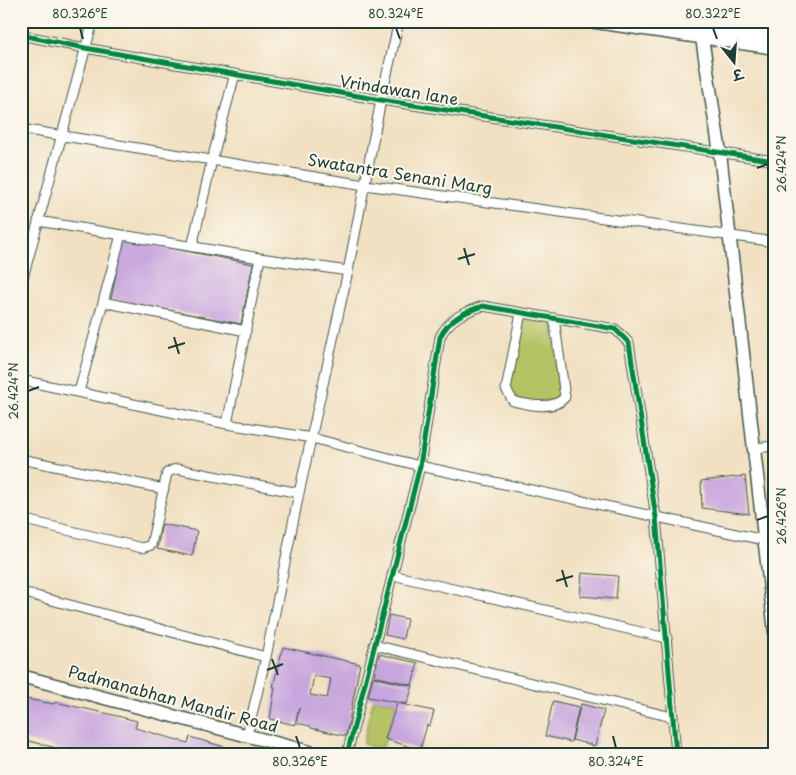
<svg xmlns="http://www.w3.org/2000/svg" width="796" height="775" font-family="'Playpen Sans','Playpen Sans Deva',sans-serif">
	<rect width="100%" height="100%" fill="#fbf7ec"/>
	<filter id="ink" filterUnits="userSpaceOnUse"><feTurbulence type="fractalNoise" baseFrequency=".02" numOctaves="2"/><feDisplacementMap in="SourceGraphic" scale="10" xChannelSelector="R" yChannelSelector="G"/><feConvolveMatrix kernelMatrix="1 2 1 2 8 2 1 2 1" color-interpolation-filters="sRGB"/></filter>
	<filter id="wash" filterUnits="userSpaceOnUse"><feTurbulence type="fractalNoise" baseFrequency=".0096" numOctaves="4" result="noise"/><feDisplacementMap in="SourceGraphic" scale="20" xChannelSelector="R" yChannelSelector="G"/><feGaussianBlur stdDeviation="1.12" result="paint"/><feColorMatrix in="noise" values="0 0 0 0 0 0 0 0 0 0 0 0 0 0 0 0 0 1.4 0 .05"/><feComposite in="paint" operator="in"/></filter>
	<g filter="url(#wash)">
		<rect width="100%" height="100%" fill="#f1e0c1"/>
		<path fill="#b6c365" stroke="#6a804c" d="M 523,314 L 553,319 L 561,400 L 528,403 L 516,400 L 508,388 Z
			M 373,699 L 397,703 L 382,750 L 363,744 Z"/>
		<g id="blocks">
			<path fill="#c7a5dd" fill-rule="evenodd" d="M 123,239 L 253,264 L 241,324 L 111,299 Z
				M 745,476 L 749,514 L 702,508 L 701,481 Z
				M 162,524 L 197,531 L 192,556 L 157,549 Z
				M 582,573 L 618,576 L 616,599 L 580,596 Z
				M 389,615 L 407,619 L 403,639 L 385,635 Z
				M 283,647 L 360,664 L 346,736 L 311,728 L 310,726 L 296,723 L 299,708 L 295,725 L 270,719 L 275,687 L 273,687 ZM 314,676 L 331,679 L 327,698 L 310,695 Z
				M 379,654 L 418,663 L 412,685 L 374,676 Z
				M 373,677 L 413,686 L 407,704 L 368,697 Z
				M 21,698 L 54,704 L 55,702 L 109,714 L 137,721 L 135,728 L 188,743 L 190,737 L 249,754 L 80,754 L 21,739 Z
				M 553,701 L 579,707 L 571,742 L 545,736 Z
				M 397,703 L 434,711 L 430,726 L 427,725 L 420,750 L 385,739 Z
				M 581,704 L 604,710 L 595,746 L 572,740 Z"/>
		</g>
	</g>
	<g filter="url(#ink)">
		<use href="#blocks" fill-opacity="0" stroke="#3e5549" stroke-width="1"/>
		<g fill="none" stroke-linecap="round" stroke-linejoin="round">
			<g stroke="#3e5549" stroke-width="11">
				<path id="street" d="M 21,35 L 85,48 L 381,100 L 775,161
					M 21,129 L 365,185 L 775,242
					M 38,221 L 260,258 L 348,271
					M 192,247 L 212,160 L 235,74
					M 21,285 L 93,21
					M 103,302 L 246,331
					M 521,313 L 506,389 L 513,401 C 528,405 554,411 565,397 L 554,318
					M 21,380 L 227,424 L 312,438 L 420,466 L 764,540
					M 79,392 L 121,235
					M 227,424 L 260,258
					M 754,448 L 775,446
					M 21,459 L 164,489
					M 21,519 L 142,548 L 151,545 L 167,473 L 173,470 L 178,469 L 299,493
					M 392,575 L 667,638
					M 21,592 L 266,657
					M 374,645 L 672,717
					M 247,735 L 266,657 L 299,493 L 348,271 L 381,100 L 399,21
					M 347,754 L 420,466 L 440,337 C 449,319 464,312 483,306 L 615,329 L 629,343 L 656,517 L 676,754"/>
			</g>
			<g stroke="#3e5549" stroke-width="15">
				<path id="secondary" d="M 589,21 L 775,48
					M 664,21 L 775,36
					M 702,38 L 720,153 L 775,632
					M 21,676 L 317,754"/>
			</g>
			<use href="#street" stroke="#fff" stroke-width="9"/>
			<use href="#secondary" stroke="#fff" stroke-width="12"/>
			<g stroke="#fbf7ec" stroke-width="8">
				<path id="cycleway" d="M 21,35 L 85,48 L 381,100 L 775,161
					M 347,754 L 420,466 L 440,337 C 449,319 464,312 483,306 L 615,329 L 629,343 L 656,517 L 676,754"/>
			</g>
			<use href="#cycleway" stroke="#00873e" stroke-width="5"/>
		</g>
	</g>
	<path fill="none" stroke="#1f3d34" stroke-width="2" d="M 80,28 L 83,39M 396,28 L 400,39M 713,28 L 717,39M 757,168 L 768,164M 464,248 L 469,265M 458,259 L 475,254M 174,337 L 179,354M 168,348 L 185,343M 28,391 L 39,387M 757,520 L 768,516M 562,570 L 567,587M 556,581 L 573,576M 272,659 L 278,675M 267,670 L 283,664M 296,736 L 300,748M 613,736 L 616,748"/>
	<g text-anchor="middle" stroke-width="4" stroke-linejoin="round" paint-order="stroke">
		<g font-size="16" fill="#1f3d34" stroke="#fbf7ec">
			<text transform="translate(399 90) rotate(9)" y="6">Vrindawan lane</text>
			<text transform="translate(400 174) rotate(9)" y="6">Swatantra Senani Marg</text>
			<text transform="translate(173 699) rotate(15)" y="6">Padmanabhan Mandir Road</text>
		</g>
	</g>
	<rect width="796" height="775" fill="none" stroke="#fbf7ec" stroke-width="55"/>
	<g transform="translate(734 62) rotate(163)" stroke="#fbf7ec" stroke-width="4" paint-order="stroke">
	<path d="M0-4L9 19L0 12L-9 19Z" fill="#1f3d34"/>
	<text y="-8" font-size="14" font-weight="bold" text-anchor="middle" fill="#1f3d34">उ</text>
	</g>
	<rect x="28" y="28" width="740" height="720" fill="none" stroke="#1f3d34" stroke-width="2"/>
	<g font-size="12" text-anchor="middle" fill="#1f3d34">
		<text x="80" y="18">80.326°E</text>
		<text x="396" y="18">80.324°E</text>
		<text x="713" y="18">80.322°E</text>
		<text transform="translate(782 164) rotate(-90)" y="4">26.424°N</text>
		<text transform="translate(14 391) rotate(-90)" y="4">26.424°N</text>
		<text transform="translate(782 516) rotate(-90)" y="4">26.426°N</text>
		<text x="300" y="766">80.326°E</text>
		<text x="616" y="766">80.324°E</text>
	</g>
</svg>
